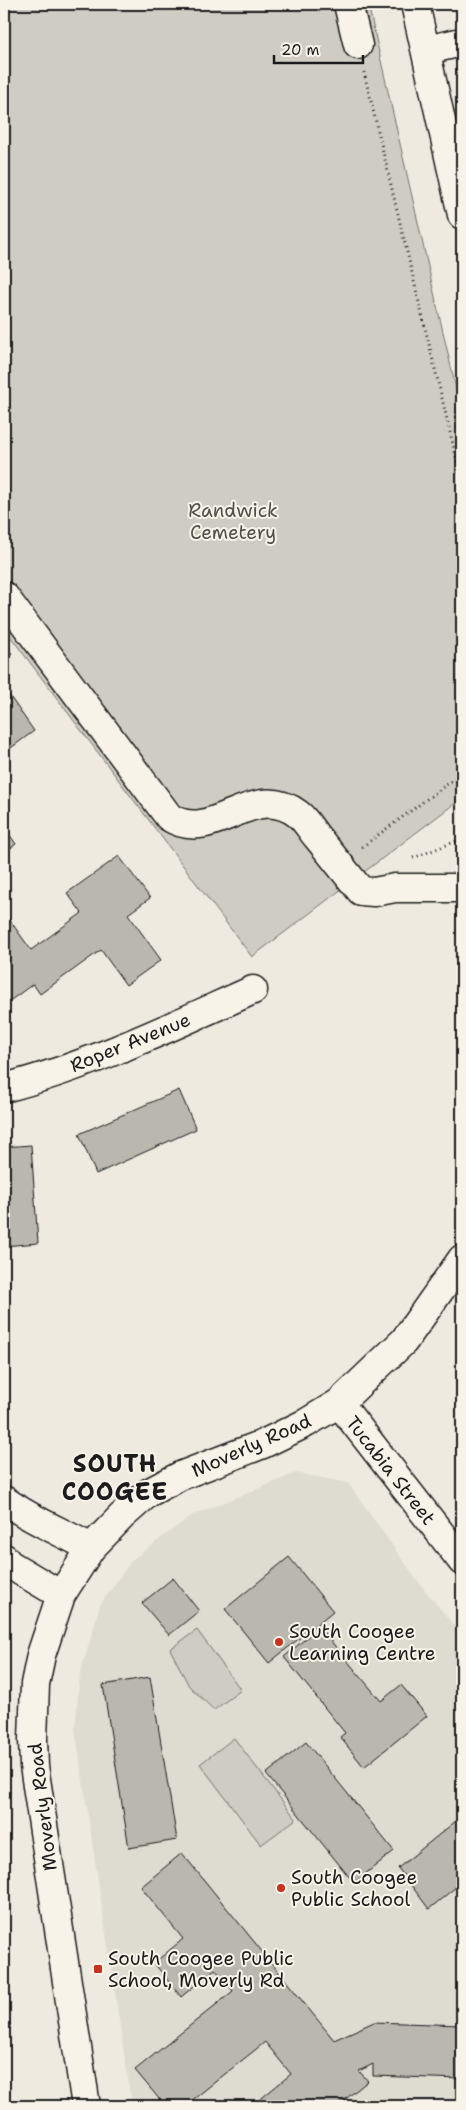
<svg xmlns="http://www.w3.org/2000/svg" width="466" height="2110" font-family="'Shantell Sans',sans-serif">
	<rect width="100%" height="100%" fill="#eeeae0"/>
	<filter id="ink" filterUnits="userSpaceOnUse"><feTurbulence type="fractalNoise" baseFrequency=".02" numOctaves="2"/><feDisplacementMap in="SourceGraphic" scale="10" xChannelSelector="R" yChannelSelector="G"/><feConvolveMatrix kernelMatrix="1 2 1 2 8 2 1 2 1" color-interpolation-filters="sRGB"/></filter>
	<g filter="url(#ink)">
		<path fill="#dedbd1" d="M 296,1473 L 348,1483 L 419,1583 L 462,1635 L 462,2106 L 132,2106 L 75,1728 L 80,1675 L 100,1605 L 132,1560 L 191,1516 Z"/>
		<path fill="#cfccc3" stroke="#767470" d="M 4,4 L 368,4 L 462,415 L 462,798 L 252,957 L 4,628 Z
			M 197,1630 L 241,1690 L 214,1710 L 189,1686 L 170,1649 Z
			M 234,1738 L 296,1819 L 261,1845 L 200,1764 Z"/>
		<path fill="#bab7af" stroke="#1c1c1c" d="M 4,642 L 12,654 L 4,660 Z
			M 4,688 L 34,731 L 4,753 Z
			M 4,827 L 16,844 L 4,853 Z
			M 119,856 L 150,898 L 128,914 L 161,960 L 126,985 L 101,950 L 40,994 L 33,984 L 4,1005 L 4,967 L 9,963 L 4,955 L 4,912 L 31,950 L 82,913 L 67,893 Z
			M 179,1090 L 196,1129 L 96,1174 L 79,1134 Z
			M 31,1145 L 38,1243 L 4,1246 L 4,1147 Z
			M 289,1557 L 333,1611 L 269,1663 L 225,1609 Z
			M 173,1578 L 199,1611 L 169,1635 L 142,1603 Z
			M 319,1627 L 381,1701 L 401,1685 L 427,1716 L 364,1767 L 340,1737 L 345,1733 L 284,1657 Z
			M 150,1677 L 177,1840 L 129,1848 L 103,1685 Z
			M 306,1742 L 394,1851 L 354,1883 L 266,1774 Z
			M 462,1816 L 462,1882 L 429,1909 L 398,1868 Z
			M 182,1853 L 334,2040 L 374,2022 L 462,2025 L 462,2079 L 373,2076 L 373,2064 L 359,2071 L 368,2081 L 337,2106 L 252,2106 L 291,2074 L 265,2042 L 185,2106 L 165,2106 L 135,2070 L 233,1991 L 215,1969 L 181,1997 L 154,1963 L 183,1939 L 141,1887 Z"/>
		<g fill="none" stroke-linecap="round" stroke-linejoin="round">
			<g stroke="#1c1c1c" stroke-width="31">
				<path id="minor" d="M 348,4 L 358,45
					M 426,50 L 462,42
					M 4,596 L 169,817 C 214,846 251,779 298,814 C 305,819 311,830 317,837 C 332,855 346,873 361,891 L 374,892 L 395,888 L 462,888
					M 4,1088 C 90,1066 172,1026 253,990
					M 339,1403 L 462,1561
					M 4,1500 C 31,1520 62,1532 91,1548
					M 4,1558 L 9,1564 L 61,1595
					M 86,2106 L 34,1766 L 33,1740 L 35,1684 L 41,1655 L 61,1595 L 91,1548 L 122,1516 L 148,1493 L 180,1476 L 263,1444 L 306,1423 L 339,1403 L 404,1341 L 462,1259"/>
			</g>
			<g stroke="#1c1c1c" stroke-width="31">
				<path id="major" d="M 415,4 L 462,215"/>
			</g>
			<path stroke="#1c1c1c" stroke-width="3" stroke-dasharray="1 4" stroke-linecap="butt" d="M 364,72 L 462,482
				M 362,847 L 462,773
				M 413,858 L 462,839"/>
			<use href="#minor" stroke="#f7f3e8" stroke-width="28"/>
			<use href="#major" stroke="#f7f3e8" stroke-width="28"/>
		</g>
	</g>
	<g fill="#c8321e" stroke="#f7f3e8" stroke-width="2">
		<circle cx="279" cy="1642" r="5"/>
		<circle cx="281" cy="1888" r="5"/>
		<rect x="93" y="1964" width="10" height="10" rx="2.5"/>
	</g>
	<g text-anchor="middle" stroke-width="4" stroke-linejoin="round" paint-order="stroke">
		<g font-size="19" fill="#52514e" stroke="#f7f3e8">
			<text x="233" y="517">Randwick<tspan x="233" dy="22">Cemetery</tspan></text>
		</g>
		<g font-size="19" fill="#1c1c1c" stroke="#f7f3e8">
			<text transform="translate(130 1042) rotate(-22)" y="7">Roper Avenue</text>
			<text transform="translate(251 1445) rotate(-24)" y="7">Moverly Road</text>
			<text transform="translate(391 1470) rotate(52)" y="7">Tucabia Street</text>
			<text transform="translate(42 1807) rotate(-97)" y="7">Moverly Road</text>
		</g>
		<g font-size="19" fill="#1c1c1c" stroke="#f7f3e8" text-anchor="start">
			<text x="289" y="1638">South Coogee<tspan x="289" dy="22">Learning Centre</tspan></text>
			<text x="291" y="1884">South Coogee<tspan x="291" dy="22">Public School</tspan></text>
			<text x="108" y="1965">South Coogee Public<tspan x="108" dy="22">School, Moverly Rd</tspan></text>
		</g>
		<g font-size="24" font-weight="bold" letter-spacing="1" fill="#1c1c1c" stroke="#f7f3e8">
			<text x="115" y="1472">SOUTH<tspan x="115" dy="28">COOGEE</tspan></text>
		</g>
	</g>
	<rect width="466" height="2110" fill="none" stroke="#f7f3e8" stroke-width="20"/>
	<rect x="10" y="10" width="446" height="2090" fill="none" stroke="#1c1c1c" stroke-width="2" filter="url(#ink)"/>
	<path d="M274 55v8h89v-8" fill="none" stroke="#1c1c1c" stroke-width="2.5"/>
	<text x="281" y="55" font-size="15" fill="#1c1c1c" stroke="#f7f3e8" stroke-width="4" paint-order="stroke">20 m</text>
</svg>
